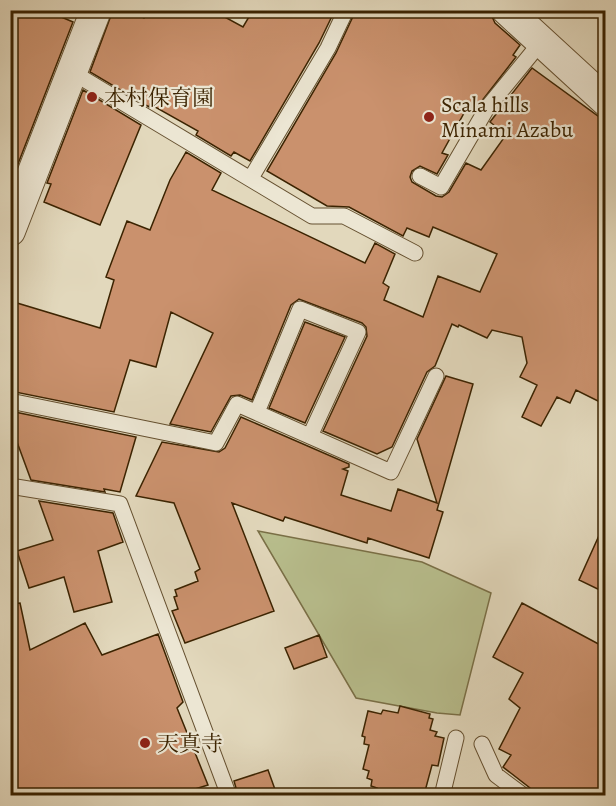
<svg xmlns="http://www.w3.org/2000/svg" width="616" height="806" font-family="Alegreya,'Noto Serif JP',serif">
	<rect width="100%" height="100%" fill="#e2d8bc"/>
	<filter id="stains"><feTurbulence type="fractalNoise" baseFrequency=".00333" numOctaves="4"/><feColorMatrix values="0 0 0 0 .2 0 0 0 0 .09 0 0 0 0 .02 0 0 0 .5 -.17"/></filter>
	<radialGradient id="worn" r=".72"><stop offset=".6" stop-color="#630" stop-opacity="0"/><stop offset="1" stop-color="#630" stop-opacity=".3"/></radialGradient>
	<path fill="#b8be8d" stroke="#7a7047" stroke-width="1.5" d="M 258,531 L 422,562 L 491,593 L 460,715 L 437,713 L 356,698 Z"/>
	<path fill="#ca916d" stroke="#3b2301" stroke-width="1.5" d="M 10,10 L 61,10 L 59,16 L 73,22 L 16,169 L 10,167 Z
		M 113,10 L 128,10 L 144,18 L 148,10 L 212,10 L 243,27 L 253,10 L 335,10 L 319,43 L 250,161 L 234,152 L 231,156 L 196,135 L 198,131 L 150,104 L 149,107 L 90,72 Z
		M 356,10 L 489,10 L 495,23 L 520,45 L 513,55 L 516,57 L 474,111 L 468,106 L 442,153 L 448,155 L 437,174 L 420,166 L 412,171 L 410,177 L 412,182 L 436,196 L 442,197 L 449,192 L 466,163 L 481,170 L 506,135 L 490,122 L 532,68 L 606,122 L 606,405 L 576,390 L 570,403 L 557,397 L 541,426 L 522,417 L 537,385 L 520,377 L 527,363 L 522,337 L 492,330 L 487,338 L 459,325 L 458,327 L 452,324 L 435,366 L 427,372 L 392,447 L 377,454 L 323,431 L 367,336 L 366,327 L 362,323 L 299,299 L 291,305 L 252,400 L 240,395 L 231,396 L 211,432 L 170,424 L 213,333 L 171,312 L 156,367 L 130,360 L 114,412 L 10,391 L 10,325 L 17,303 L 100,328 L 114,280 L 106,277 L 127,221 L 150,230 L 170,180 L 186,152 L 221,173 L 212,190 L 365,263 L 375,243 L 395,254 L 383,283 L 389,287 L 384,300 L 423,317 L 438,276 L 480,292 L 497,254 L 433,227 L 429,237 L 407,228 L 403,236 L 349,207 L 327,206 L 267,171 L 336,53 Z
		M 83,90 L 141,125 L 100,225 L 44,202 L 51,184 L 47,183 Z
		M 305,322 L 345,337 L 305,423 L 269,408 Z
		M 446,376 L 473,384 L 437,510 L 443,512 L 429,558 L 368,538 L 367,543 L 285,517 L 283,521 L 232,503 L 274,611 L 185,643 L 172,611 L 178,609 L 174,597 L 177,596 L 175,590 L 198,581 L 195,572 L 200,569 L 174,503 L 136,496 L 162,442 L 219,452 L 225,448 L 241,417 L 349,464 L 349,467 L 343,469 L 348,471 L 341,495 L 391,511 L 398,489 L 437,503 L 417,439 Z
		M 10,411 L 136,437 L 120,492 L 104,489 L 105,492 L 31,480 L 10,423 Z
		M 39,501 L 113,513 L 123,542 L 98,551 L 112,602 L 74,612 L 64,577 L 29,588 L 17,551 L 53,540 Z
		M 606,520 L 606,593 L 579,580 Z
		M 20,603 L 30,650 L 85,623 L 102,655 L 158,634 L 183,702 L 177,708 L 208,785 L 195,789 L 197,795 L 10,795 L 10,604 Z
		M 522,603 L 606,648 L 606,795 L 534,795 L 530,788 L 503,767 L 511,755 L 499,749 L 520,708 L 509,699 L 523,673 L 493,657 Z
		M 319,635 L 327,657 L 294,669 L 285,648 Z
		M 400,706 L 430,714 L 429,718 L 433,719 L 430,730 L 437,732 L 435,736 L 444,738 L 438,766 L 432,765 L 424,795 L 375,795 L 377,788 L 371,786 L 372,780 L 367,778 L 369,771 L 363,769 L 369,745 L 364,744 L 365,737 L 362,736 L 368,711 L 381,714 L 383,710 L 398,713 Z
		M 268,770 L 277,795 L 238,795 L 234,781 Z"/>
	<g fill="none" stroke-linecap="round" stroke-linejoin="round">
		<g stroke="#655030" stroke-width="17">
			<path id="lane" d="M 72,72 L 312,216 L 344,216 L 415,253
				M 420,176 L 441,187 L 487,108 L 541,42
				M 251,178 L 328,48 L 346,10
				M 10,401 L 216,443 L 237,404 L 391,472 L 436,376
				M 257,412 L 300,309 L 358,332 L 310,436
				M 10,486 L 120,504 L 229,796
				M 482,744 L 496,775 L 524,796
				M 442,796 L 456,738"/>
		</g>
		<g stroke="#655030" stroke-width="32">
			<path id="street" d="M 507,10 L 606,101
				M 10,231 L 96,10"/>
		</g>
		<use href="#lane" stroke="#ece6d3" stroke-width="15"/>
		<use href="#street" stroke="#ece6d3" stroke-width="30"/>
	</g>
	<g fill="#8f2418" stroke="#ece6d3" stroke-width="2">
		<circle cx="92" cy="97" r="6"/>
		<circle cx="429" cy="117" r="6"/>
		<circle cx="145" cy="743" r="6"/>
	</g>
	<g text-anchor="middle" stroke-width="4.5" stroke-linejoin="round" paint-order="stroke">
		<g font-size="22" fill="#3b2301" stroke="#ece6d3" text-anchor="start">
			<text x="104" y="105">本村保育園</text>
			<text x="441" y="112">Scala hills<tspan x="441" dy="25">Minami Azabu</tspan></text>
			<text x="157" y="751">天真寺</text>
		</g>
	</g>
	<rect width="616" height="806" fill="none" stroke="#e2d8bc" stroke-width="36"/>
	<rect x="12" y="12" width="592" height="782" fill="none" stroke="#3b2301" stroke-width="3"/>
	<rect x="18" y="18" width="580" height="770" fill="none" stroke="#3b2301" stroke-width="1.5"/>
	<rect width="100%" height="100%" filter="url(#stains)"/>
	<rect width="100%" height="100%" fill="url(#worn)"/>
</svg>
